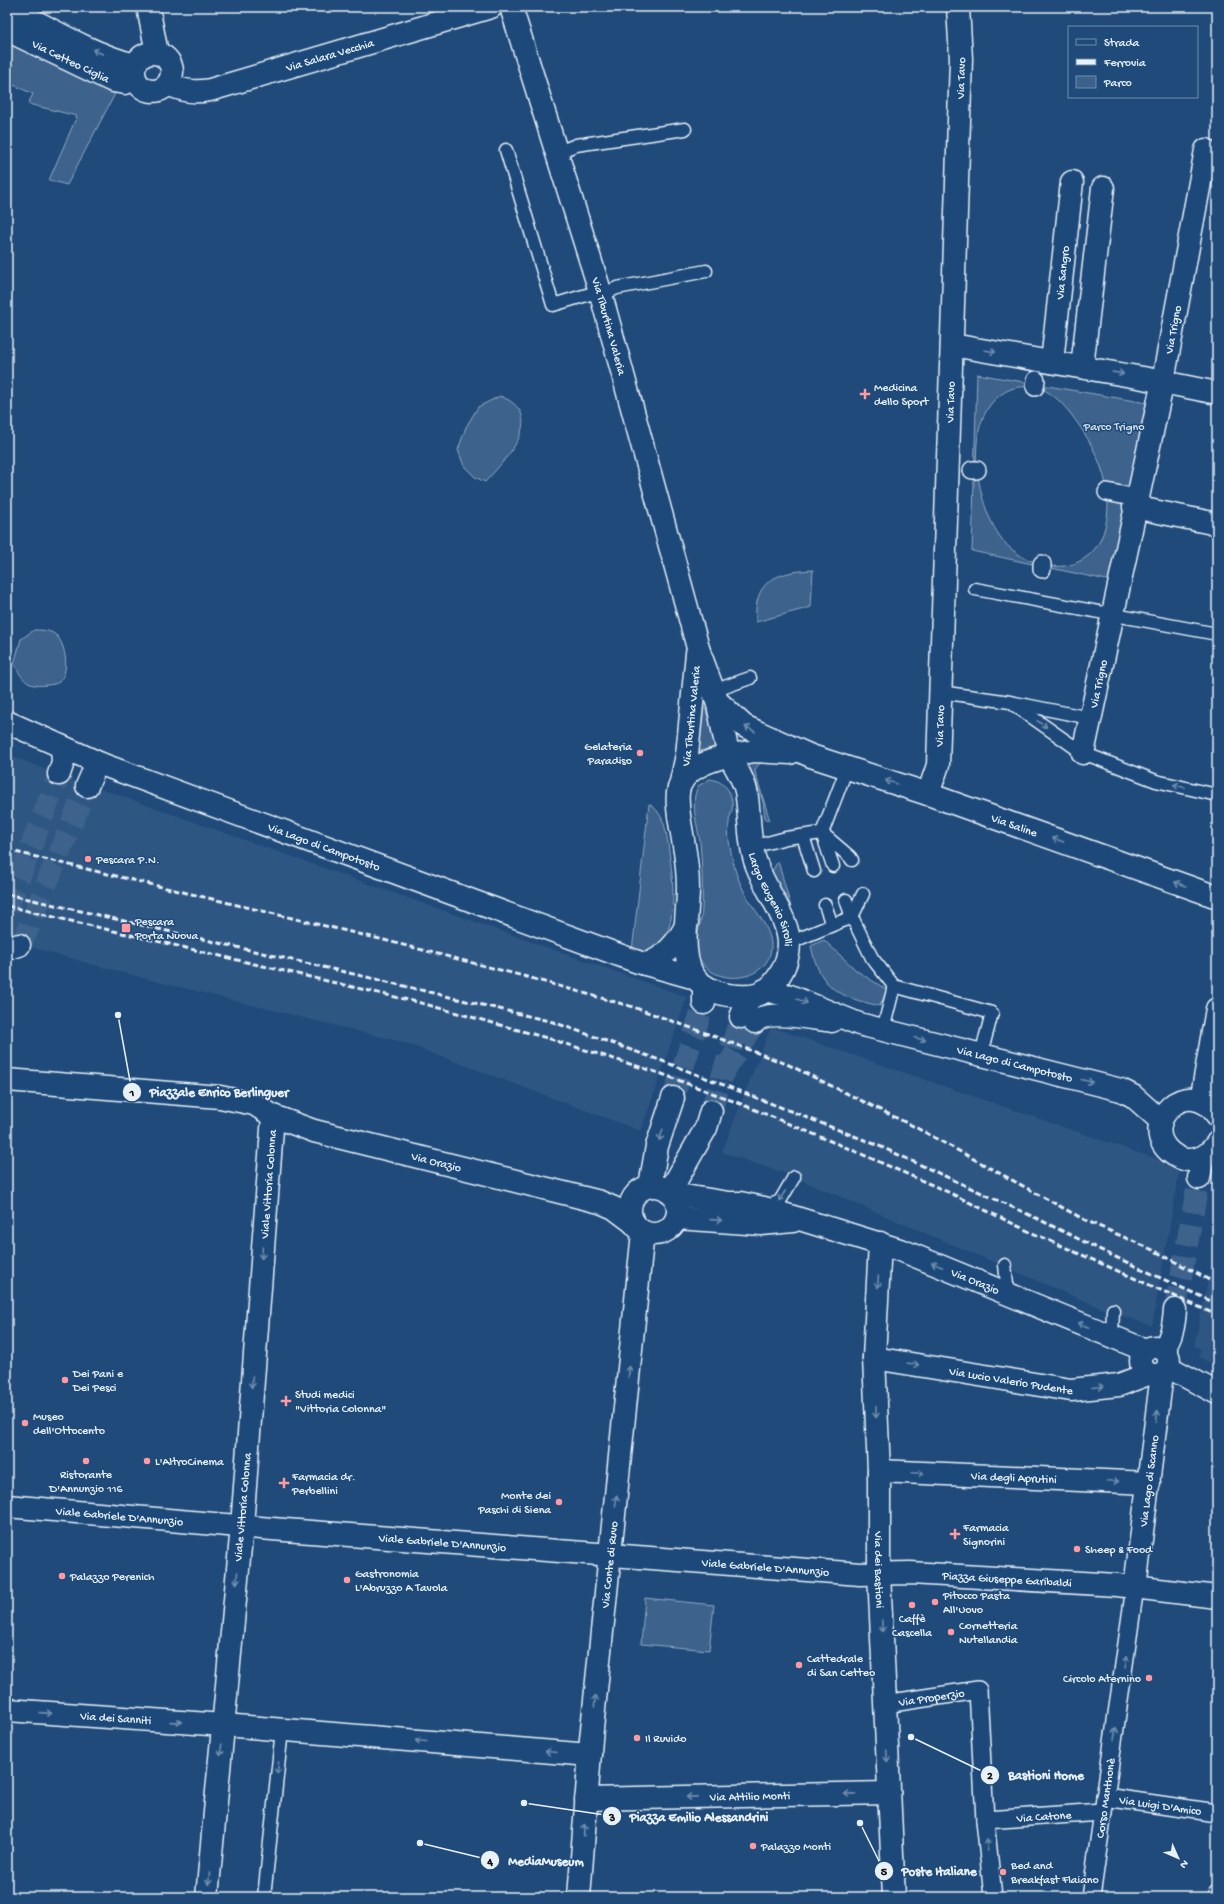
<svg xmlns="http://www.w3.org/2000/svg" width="1224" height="1904" font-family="'Gochi Hand',sans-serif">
	<rect width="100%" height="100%" fill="#1f4a7a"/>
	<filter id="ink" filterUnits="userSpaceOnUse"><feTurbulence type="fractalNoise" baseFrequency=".025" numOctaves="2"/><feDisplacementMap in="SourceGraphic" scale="8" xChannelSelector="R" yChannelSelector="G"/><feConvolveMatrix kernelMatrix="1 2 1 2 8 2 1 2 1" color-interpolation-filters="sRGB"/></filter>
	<g filter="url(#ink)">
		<path fill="#2e5683" d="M 7,754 L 87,786 L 110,792 L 687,997 L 641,1131 L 402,1042 L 139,977 L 7,941 Z
			M 771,1027 L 1180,1167 L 1152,1326 L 1106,1310 L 789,1175 L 722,1152 Z
			M 1217,1239 L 1217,1366 L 1199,1357 L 1201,1349 L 1194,1346 Z"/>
		<path fill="#3c628c" stroke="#92aac2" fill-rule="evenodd" d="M 7,37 L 117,90 L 67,185 L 49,180 L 77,116 L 28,104 L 33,94 L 7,82 Z
			M 977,374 L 1147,403 L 1111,581 L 972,551 ZM 1035,387 C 1050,390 1061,402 1070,413 C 1095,445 1116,487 1105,527 C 1101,543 1093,555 1078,562 C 1067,568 1052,567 1040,564 C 1023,559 1009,550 999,535 C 974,499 959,406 1014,388 C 1020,386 1028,387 1035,387 Z
			M 500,396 C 549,415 507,458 485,482 L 475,477 L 464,466 L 458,450 L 466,427 L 478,407 Z
			M 813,570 L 811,607 L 756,622 C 753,581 775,572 813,570 Z
			M 34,630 C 42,630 51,630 57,636 C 66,646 70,672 59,682 C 56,684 50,685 47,685 C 27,688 23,680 14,664 L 21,639 Z
			M 705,708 L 718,747 L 697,751 L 701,710 Z
			M 747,762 L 766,762 C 760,763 755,766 755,772 L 770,821 L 765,818 L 763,802 L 755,778 L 747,768 L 746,763 Z
			M 710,779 C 726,781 734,795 732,810 C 731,814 729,818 729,822 C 727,834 730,849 733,861 C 735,872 740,884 746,895 C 754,911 773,929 771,949 C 767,985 707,987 698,954 C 694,939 702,923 702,909 C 703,886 702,864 700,842 C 697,823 690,803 698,786 Z
			M 649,804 C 652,806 656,809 658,812 C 666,823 667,838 669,851 C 673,877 681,938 650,951 C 645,954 637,952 632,951 Z
			M 778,861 L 791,907 L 781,895 L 770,875 Z
			M 824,940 L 857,971 L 887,990 L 880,1006 C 839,997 820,989 811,946 Z
			M 645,1598 L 714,1605 L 709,1650 L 641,1644 Z"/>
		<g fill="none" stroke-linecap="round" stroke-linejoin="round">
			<path stroke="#3d638d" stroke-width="22" stroke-dasharray="22 11" stroke-linecap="butt" d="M 7,909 L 59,774
				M 19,945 L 25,936 L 87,786
				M 1175,1310 L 1199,1178"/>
			<path stroke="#3d638d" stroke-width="22" stroke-dasharray="22 11" stroke-linecap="butt" d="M 724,1071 L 755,1022"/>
			<path stroke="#3d638d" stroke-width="22" stroke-dasharray="22 11" stroke-linecap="butt" d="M 673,1098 L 704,1003
				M 711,1111 L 741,1017"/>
			<g stroke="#e8f1f8" stroke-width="15">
				<path id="service" d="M 506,150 L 553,305 L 600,291
					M 556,153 L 576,145 L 685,129
					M 601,295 L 617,288 L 706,271
					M 975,589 L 1217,634
					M 713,691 L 750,678
					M 940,692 L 1010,702 L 1090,718
					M 1010,702 L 1083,753 L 1156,781 L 1217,795
					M 803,836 L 814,871
					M 752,847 L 786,838 L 822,833 L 850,857 L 852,860
					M 833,866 L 822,833 L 847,768
					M 846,900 L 852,917 L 872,958 L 894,986 L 992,1013 L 981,1054
					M 825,905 L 832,925
					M 789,943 L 852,917 L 863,894
					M 883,1030 L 894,986
					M 764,1208 L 780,1201 L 794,1177
					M 1005,1265 L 1008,1294
					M 1112,1337 L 1113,1310
					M 264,1897 L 282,1730"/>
			</g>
			<g stroke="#e8f1f8" stroke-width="20">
				<g id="pedestrian">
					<path d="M 1035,387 L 1036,380"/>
					<path d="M 972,470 L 977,470"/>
					<path d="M 1107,492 L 1131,497"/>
					<path d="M 1042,569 L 1042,564"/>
					<path id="s1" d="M 885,1704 L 978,1690 L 985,1820 L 993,1897"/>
					<path id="s2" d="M 1105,1797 L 1217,1813"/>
					<path id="s3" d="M 985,1820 L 1102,1812"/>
					<path id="s4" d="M 1091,1897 L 1135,1587"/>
					<path d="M 1216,1897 L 1217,1893"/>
				</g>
			</g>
			<g stroke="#e8f1f8" stroke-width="25">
				<g id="minor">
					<path d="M 8,7 C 47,27 93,55 135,65"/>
					<path id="s5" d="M 7,30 L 113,81 L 125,83 L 134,76"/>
					<path d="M 952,345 L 1143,378 L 1217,393"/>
					<path id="s6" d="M 1052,362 L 1072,182"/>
					<path d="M 1082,367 L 1103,188"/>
					<path d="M 1134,507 L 1217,524"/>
					<path id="s7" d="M 1083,753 L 1163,381 L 1206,150"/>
					<path d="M 59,774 L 63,762 L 62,748"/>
					<path d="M 87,786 L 94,770 L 101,764"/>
					<path id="s8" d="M 928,794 L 938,765 L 961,59 L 958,7"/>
					<path d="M 7,949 L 19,945"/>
					<path d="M 7,1080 L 220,1097 L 254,1104 L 273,1116"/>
					<path d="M 1201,1101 L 1217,1009"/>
					<path d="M 1199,1178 L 1203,1157"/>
					<path id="s9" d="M 672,1194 L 729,1203 L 740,1203 L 764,1208 L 903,1251 L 1145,1350"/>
					<path d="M 677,1218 L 761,1224 L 793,1221"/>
					<path id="s10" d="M 880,1243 L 874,1358 L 879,1471 L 879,1573 L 894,1897"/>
					<circle cx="1155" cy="1361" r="14"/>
					<path d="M 1163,1349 C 1172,1338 1174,1324 1175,1310"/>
					<path id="s11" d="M 874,1358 L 1071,1390 L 1119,1385 L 1148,1374"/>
					<path d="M 1168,1367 L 1217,1393"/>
					<path id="s12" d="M 879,1471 L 1149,1483"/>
					<path id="s13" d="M 1135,1587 L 1162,1374"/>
					<path id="s14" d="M 7,1710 L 224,1725 L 590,1755"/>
					<path id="s15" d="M 586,1799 L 889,1793"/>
					<path d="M 207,1897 L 242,1526"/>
				</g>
			</g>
			<g stroke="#e8f1f8" stroke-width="25">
				<g id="tertiary">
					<path d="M 148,7 L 157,53"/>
					<circle cx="153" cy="72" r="19"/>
					<path id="s16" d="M 168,84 C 183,91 194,93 210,90 L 491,7"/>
					<path id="s17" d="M 717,701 L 744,726 L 811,756 L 928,794 L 1217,897"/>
					<path id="s18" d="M 7,722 L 101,764 L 638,962 L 695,978"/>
					<path d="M 730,755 L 755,751 L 790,753"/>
					<path d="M 645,964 C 663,960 680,940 687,923"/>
					<path id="s19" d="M 765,990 L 790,996 L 859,1024 L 1121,1090 L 1133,1096 L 1161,1121"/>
					<path d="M 755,1022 C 766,1009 816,1019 832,1021"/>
					<path d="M 1217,1115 C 1189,1073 1137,1123 1170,1152 C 1175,1156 1182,1160 1189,1160 C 1201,1160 1211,1153 1217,1143"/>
				</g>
			</g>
			<g stroke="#e8f1f8" stroke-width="25">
				<g id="secondary">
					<path d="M 704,1003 L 704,986"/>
					<path d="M 741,1017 L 747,1002 L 753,996"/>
					<circle cx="654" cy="1210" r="24"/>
					<path d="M 650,1186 L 657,1146 L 673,1098"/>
					<path d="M 670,1191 L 706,1128 L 711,1111"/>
					<path id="s20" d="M 7,1506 L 272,1529 L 860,1574 L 910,1573 L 1117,1585 L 1217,1597"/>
					<path id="s21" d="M 242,1526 L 273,1116 L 314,1131 L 600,1202 L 614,1208 L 634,1223"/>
					<path id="s22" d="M 579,1897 L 591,1739 L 643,1232"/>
				</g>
			</g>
			<g stroke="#e8f1f8" stroke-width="25">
				<g id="primary">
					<path id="s23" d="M 511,7 L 600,291 L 698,648 C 704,666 711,683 717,701 C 722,719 723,739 730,756 C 735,768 743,777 746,791 C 750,812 748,835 754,857 C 761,885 789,917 789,944 C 789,965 773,995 750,996 C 730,997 713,994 698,981 C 678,962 688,914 688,889 C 688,873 686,856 683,840 C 681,826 674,798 680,785 C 688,766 713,760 730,755"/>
					<path id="s24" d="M 681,782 L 687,755 L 697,653"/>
				</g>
			</g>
			<use href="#service" stroke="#1f4a7a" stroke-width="12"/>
			<use href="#pedestrian" stroke="#1f4a7a" stroke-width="17"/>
			<use href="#minor" stroke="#1f4a7a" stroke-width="22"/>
			<use href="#tertiary" stroke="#1f4a7a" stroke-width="22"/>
			<use href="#secondary" stroke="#1f4a7a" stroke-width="22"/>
			<use href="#primary" stroke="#1f4a7a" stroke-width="22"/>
			<path stroke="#e8f1f8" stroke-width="3" stroke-dasharray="6 3" stroke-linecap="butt" d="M 7,850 L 384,940 L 527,977 L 633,1007 L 708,1034 L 789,1065 L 917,1128 L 1085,1220 L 1153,1250 L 1217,1284
				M 7,894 L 375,979 L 553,1022 L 665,1062 L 877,1145 L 1036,1218 L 1107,1253 L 1217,1304
				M 7,906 L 421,1003 L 547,1038 L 662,1074 L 741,1104 L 852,1150 L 948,1192 L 1028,1231 L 1217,1315"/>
		</g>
		<defs><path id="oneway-shaft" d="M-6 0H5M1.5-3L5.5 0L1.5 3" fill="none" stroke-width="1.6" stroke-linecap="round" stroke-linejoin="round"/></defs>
		<g stroke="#6f8dac">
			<use href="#oneway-shaft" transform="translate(98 52) rotate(-156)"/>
			<use href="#oneway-shaft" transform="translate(990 351) rotate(10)"/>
			<use href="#oneway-shaft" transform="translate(1118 373) rotate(10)"/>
			<use href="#oneway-shaft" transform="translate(1042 724) rotate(35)"/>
			<use href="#oneway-shaft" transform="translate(750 729) rotate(-152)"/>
			<use href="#oneway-shaft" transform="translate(891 782) rotate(-162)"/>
			<use href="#oneway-shaft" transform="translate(1179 786) rotate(-167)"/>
			<use href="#oneway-shaft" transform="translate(1058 840) rotate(-160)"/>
			<use href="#oneway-shaft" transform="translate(1180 884) rotate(-160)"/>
			<use href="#oneway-shaft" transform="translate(802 1001) rotate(22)"/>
			<use href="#oneway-shaft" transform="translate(920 1039) rotate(14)"/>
			<use href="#oneway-shaft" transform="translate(1087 1081) rotate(14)"/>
			<use href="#oneway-shaft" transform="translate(661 1135) rotate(108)"/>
			<use href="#oneway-shaft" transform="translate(782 1196) rotate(123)"/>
			<use href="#oneway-shaft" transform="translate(716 1220) rotate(4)"/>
			<use href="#oneway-shaft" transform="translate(262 1253) rotate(94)"/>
			<use href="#oneway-shaft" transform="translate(937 1265) rotate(-158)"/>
			<use href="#oneway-shaft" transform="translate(878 1282) rotate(93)"/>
			<use href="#oneway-shaft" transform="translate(1083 1325) rotate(-158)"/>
			<use href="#oneway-shaft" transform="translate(913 1364) rotate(9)"/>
			<use href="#oneway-shaft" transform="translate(629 1372) rotate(-84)"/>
			<use href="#oneway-shaft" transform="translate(252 1382) rotate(94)"/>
			<use href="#oneway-shaft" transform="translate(1098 1387) rotate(-5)"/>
			<use href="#oneway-shaft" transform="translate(876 1412) rotate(88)"/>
			<use href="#oneway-shaft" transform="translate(1157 1416) rotate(-84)"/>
			<use href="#oneway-shaft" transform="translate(918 1473) rotate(2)"/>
			<use href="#oneway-shaft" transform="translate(1113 1481) rotate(3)"/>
			<use href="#oneway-shaft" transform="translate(616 1501) rotate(-84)"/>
			<use href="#oneway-shaft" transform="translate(237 1578) rotate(95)"/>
			<use href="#oneway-shaft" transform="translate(882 1626) rotate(88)"/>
			<use href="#oneway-shaft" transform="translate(1126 1662) rotate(-82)"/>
			<use href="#oneway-shaft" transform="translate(595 1701) rotate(-84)"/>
			<use href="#oneway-shaft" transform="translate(46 1713) rotate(4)"/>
			<use href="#oneway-shaft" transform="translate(176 1722) rotate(4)"/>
			<use href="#oneway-shaft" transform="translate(1115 1734) rotate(-81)"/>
			<use href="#oneway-shaft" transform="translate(421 1741) rotate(-175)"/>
			<use href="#oneway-shaft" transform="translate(221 1750) rotate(97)"/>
			<use href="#oneway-shaft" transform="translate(551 1752) rotate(-175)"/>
			<use href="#oneway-shaft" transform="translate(887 1756) rotate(87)"/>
			<use href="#oneway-shaft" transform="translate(278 1768) rotate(96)"/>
			<use href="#oneway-shaft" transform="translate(850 1794) rotate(179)"/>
			<use href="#oneway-shaft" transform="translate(692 1797) rotate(179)"/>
			<use href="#oneway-shaft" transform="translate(584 1830) rotate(-86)"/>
			<use href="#oneway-shaft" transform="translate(987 1845) rotate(-96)"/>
			<use href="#oneway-shaft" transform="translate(209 1879) rotate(95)"/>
		</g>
	</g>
	<g fill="#ff9aa2" stroke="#1f4a7a" stroke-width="1.5">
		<path d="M863 388h4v4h4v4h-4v4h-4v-4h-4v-4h4z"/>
		<circle cx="640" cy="753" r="4"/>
		<circle cx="88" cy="859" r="4"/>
		<rect x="121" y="923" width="10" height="10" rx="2"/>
		<circle cx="65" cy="1380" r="4"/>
		<path d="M284 1395h4v4h4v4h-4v4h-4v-4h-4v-4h4z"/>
		<circle cx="25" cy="1423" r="4"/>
		<circle cx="86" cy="1461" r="4"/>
		<circle cx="147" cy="1461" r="4"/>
		<path d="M282 1477h4v4h4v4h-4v4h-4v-4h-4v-4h4z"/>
		<circle cx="559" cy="1502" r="4"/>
		<path d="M953 1528h4v4h4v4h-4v4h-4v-4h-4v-4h4z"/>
		<circle cx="1077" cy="1549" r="4"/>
		<circle cx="62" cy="1576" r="4"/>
		<circle cx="347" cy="1580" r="4"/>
		<circle cx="935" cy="1602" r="4"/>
		<circle cx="912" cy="1605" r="4"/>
		<circle cx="951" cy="1632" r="4"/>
		<circle cx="799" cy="1665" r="4"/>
		<circle cx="1149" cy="1678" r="4"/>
		<circle cx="637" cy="1738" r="4"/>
		<circle cx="753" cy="1846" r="4"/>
		<circle cx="1003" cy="1872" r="4"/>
	</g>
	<g text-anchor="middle" stroke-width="3" stroke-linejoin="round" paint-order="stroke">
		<g font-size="12" fill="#e8f1f8" stroke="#1f4a7a">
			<text dy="4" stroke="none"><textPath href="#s16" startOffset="168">Via Salara Vecchia</textPath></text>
			<text dy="4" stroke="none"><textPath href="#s5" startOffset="71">Via Cetteo Ciglia</textPath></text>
			<text dy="4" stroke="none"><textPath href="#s8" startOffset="718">Via Tavo</textPath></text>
			<text dy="4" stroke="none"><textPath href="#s6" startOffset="90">Via Sangro</textPath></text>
			<text dy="4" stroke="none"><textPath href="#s23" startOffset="334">Via Tiburtina Valeria</textPath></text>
			<text dy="4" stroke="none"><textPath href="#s7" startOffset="433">Via Trigno</textPath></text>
			<text dy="4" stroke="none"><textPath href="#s8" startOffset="394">Via Tavo</textPath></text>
			<text dy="4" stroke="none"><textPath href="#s7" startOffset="71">Via Trigno</textPath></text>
			<text dy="4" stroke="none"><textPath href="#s24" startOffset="67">Via Tiburtina Valeria</textPath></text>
			<text dy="4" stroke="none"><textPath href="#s8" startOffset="70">Via Tavo</textPath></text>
			<text dy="4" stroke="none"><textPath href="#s17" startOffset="325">Via Saline</textPath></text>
			<text dy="4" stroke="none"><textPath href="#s18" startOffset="341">Via Lago di Campotosto</textPath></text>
			<text dy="4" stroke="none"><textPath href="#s23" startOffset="932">Largo Eugenio Sirolli</textPath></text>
			<text dy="4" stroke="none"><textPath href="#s19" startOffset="261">Via Lago di Campotosto</textPath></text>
			<text dy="4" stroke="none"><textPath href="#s21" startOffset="581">Via Orazio</textPath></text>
			<text dy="4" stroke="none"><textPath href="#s21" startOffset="343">Viale Vittoria Colonna</textPath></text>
			<text dy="4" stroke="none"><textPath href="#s9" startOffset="317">Via Orazio</textPath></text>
			<text dy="4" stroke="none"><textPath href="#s11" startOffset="139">Via Lucio Valerio Pudente</textPath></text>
			<text dy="4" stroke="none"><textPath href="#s12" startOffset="135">Via degli Aprutini</textPath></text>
			<text dy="4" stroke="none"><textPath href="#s13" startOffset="107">Via Lago di Scanno</textPath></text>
			<text transform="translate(242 1507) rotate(-85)" y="4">Viale Vittoria Colonna</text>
			<text dy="4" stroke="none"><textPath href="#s20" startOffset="113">Viale Gabriele D'Annunzio</textPath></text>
			<text dy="4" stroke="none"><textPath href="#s20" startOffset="437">Viale Gabriele D'Annunzio</textPath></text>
			<text dy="4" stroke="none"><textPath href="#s22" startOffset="334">Via Conte di Ruvo</textPath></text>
			<text dy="4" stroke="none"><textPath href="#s20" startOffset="761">Viale Gabriele D'Annunzio</textPath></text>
			<text dy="4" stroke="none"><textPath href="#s10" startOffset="327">Via dei Bastioni</textPath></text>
			<text dy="4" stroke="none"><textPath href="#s20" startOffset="1003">Piazza Giuseppe Garibaldi</textPath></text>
			<text dy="4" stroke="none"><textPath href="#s1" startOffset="47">Via Properzio</textPath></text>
			<text dy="4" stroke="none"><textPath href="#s14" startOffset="109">Via dei Sanniti</textPath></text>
			<text dy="4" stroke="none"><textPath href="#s15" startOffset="164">Via Attilio Monti</textPath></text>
			<text dy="4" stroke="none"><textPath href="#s4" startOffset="100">Corso Manthonè</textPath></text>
			<text dy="4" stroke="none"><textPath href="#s2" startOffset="56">Via Luigi D'Amico</textPath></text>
			<text dy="4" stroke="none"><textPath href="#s3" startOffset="59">Via Catone</textPath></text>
		</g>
		<g font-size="12" fill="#e8f1f8" stroke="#1f4a7a" text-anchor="start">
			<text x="874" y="391">Medicina<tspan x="874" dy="14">dello Sport</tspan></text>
			<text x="632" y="750" text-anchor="end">Gelateria<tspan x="632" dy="14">Paradiso</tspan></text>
			<text x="96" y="863">Pescara P.N.</text>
			<text x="135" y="925">Pescara<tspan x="135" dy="14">Porta Nuova</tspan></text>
			<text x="73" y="1377">Dei Pani e<tspan x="73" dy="14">Dei Pesci</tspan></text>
			<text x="295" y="1398">Studi medici<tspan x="295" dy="14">"Vittoria Colonna"</tspan></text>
			<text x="33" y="1420">Museo<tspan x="33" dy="14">dell'Ottocento</tspan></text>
			<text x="155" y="1465">L'AltroCinema</text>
			<text x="86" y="1478" text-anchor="middle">Ristorante<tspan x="86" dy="14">D'Annunzio 116</tspan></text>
			<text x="292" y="1480">Farmacia dr.<tspan x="292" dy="14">Perbellini</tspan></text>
			<text x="551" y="1499" text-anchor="end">Monte dei<tspan x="551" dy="14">Paschi di Siena</tspan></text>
			<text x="963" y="1531">Farmacia<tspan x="963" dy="14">Signorini</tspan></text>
			<text x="1085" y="1553">Sheep &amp; Food</text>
			<text x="355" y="1577">Gastronomia<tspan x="355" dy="14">L'Abruzzo A Tavola</tspan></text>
			<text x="70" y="1580">Palazzo Perenich</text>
			<text x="943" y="1599">Pitocco Pasta<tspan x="943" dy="14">All'Uovo</tspan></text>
			<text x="912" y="1622" text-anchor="middle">Caffè<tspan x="912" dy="14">Cascella</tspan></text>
			<text x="959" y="1629">Cornetteria<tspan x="959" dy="14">Nutellandia</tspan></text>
			<text x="807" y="1662">Cattedrale<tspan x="807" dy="14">di San Cetteo</tspan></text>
			<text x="1141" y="1682" text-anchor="end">Circolo Aternino</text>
			<text x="645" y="1742">Il Ruvido</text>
			<text x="761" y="1850">Palazzo Monti</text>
			<text x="1011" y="1869">Bed and<tspan x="1011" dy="14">Breakfast Flaiano</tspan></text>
		</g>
		<g font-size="12" fill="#d7e3ed" stroke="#1f4a7a">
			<text x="1114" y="430">Parco Trigno</text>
		</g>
	</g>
	<path fill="none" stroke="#e8f1f8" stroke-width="1.5" d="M118 1015L132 1092M911 1737L990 1775M524 1803L612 1816M420 1843L490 1860M860 1823L884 1871"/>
	<g fill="#e8f1f8" stroke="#1f4a7a" stroke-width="1.5">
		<circle cx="118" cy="1015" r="4"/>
		<circle cx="911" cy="1737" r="4"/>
		<circle cx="524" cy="1803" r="4"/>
		<circle cx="420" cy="1843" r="4"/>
		<circle cx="860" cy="1823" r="4"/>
		<circle cx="132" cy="1092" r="10"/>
		<circle cx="990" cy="1775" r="10"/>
		<circle cx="612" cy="1816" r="10"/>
		<circle cx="490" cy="1860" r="10"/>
		<circle cx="884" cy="1871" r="10"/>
	</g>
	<g font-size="12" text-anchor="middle" font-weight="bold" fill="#111">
		<text x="132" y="1096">1</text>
		<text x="990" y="1779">2</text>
		<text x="612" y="1821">3</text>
		<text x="490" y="1865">4</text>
		<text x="884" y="1875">5</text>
	</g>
	<g font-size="13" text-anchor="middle" font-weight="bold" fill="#e8f1f8" stroke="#1f4a7a" stroke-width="3" stroke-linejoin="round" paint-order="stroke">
		<text x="219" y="1096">Piazzale Enrico Berlinguer</text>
		<text x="1046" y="1779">Bastioni Home</text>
		<text x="699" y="1821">Piazza Emilio Alessandrini</text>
		<text x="546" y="1865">MediaMuseum</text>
		<text x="939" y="1875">Poste Italiane</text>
	</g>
	<rect width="1224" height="1904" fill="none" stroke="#1f4a7a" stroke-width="24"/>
	<rect x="12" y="12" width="1200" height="1880" fill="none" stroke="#e8f1f8" stroke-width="1.5" filter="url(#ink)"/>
	<rect x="1068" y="26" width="130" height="72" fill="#1f4a7a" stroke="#6f8dac"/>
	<rect x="1076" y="39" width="20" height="6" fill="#1f4a7a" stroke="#6f8dac"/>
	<text x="1104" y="46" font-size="12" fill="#e8f1f8">Strada</text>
	<rect x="1076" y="59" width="20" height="6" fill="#e8f1f8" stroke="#6f8dac"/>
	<text x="1104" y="66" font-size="12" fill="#e8f1f8">Ferrovia</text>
	<rect x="1076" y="76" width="20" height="12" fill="#3c628c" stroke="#6f8dac"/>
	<text x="1104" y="86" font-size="12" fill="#e8f1f8">Parco</text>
	<g transform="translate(1178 1858) rotate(135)" stroke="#1f4a7a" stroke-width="3" paint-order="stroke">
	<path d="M0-3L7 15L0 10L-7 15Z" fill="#e8f1f8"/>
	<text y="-6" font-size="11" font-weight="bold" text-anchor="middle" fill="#e8f1f8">N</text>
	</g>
</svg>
